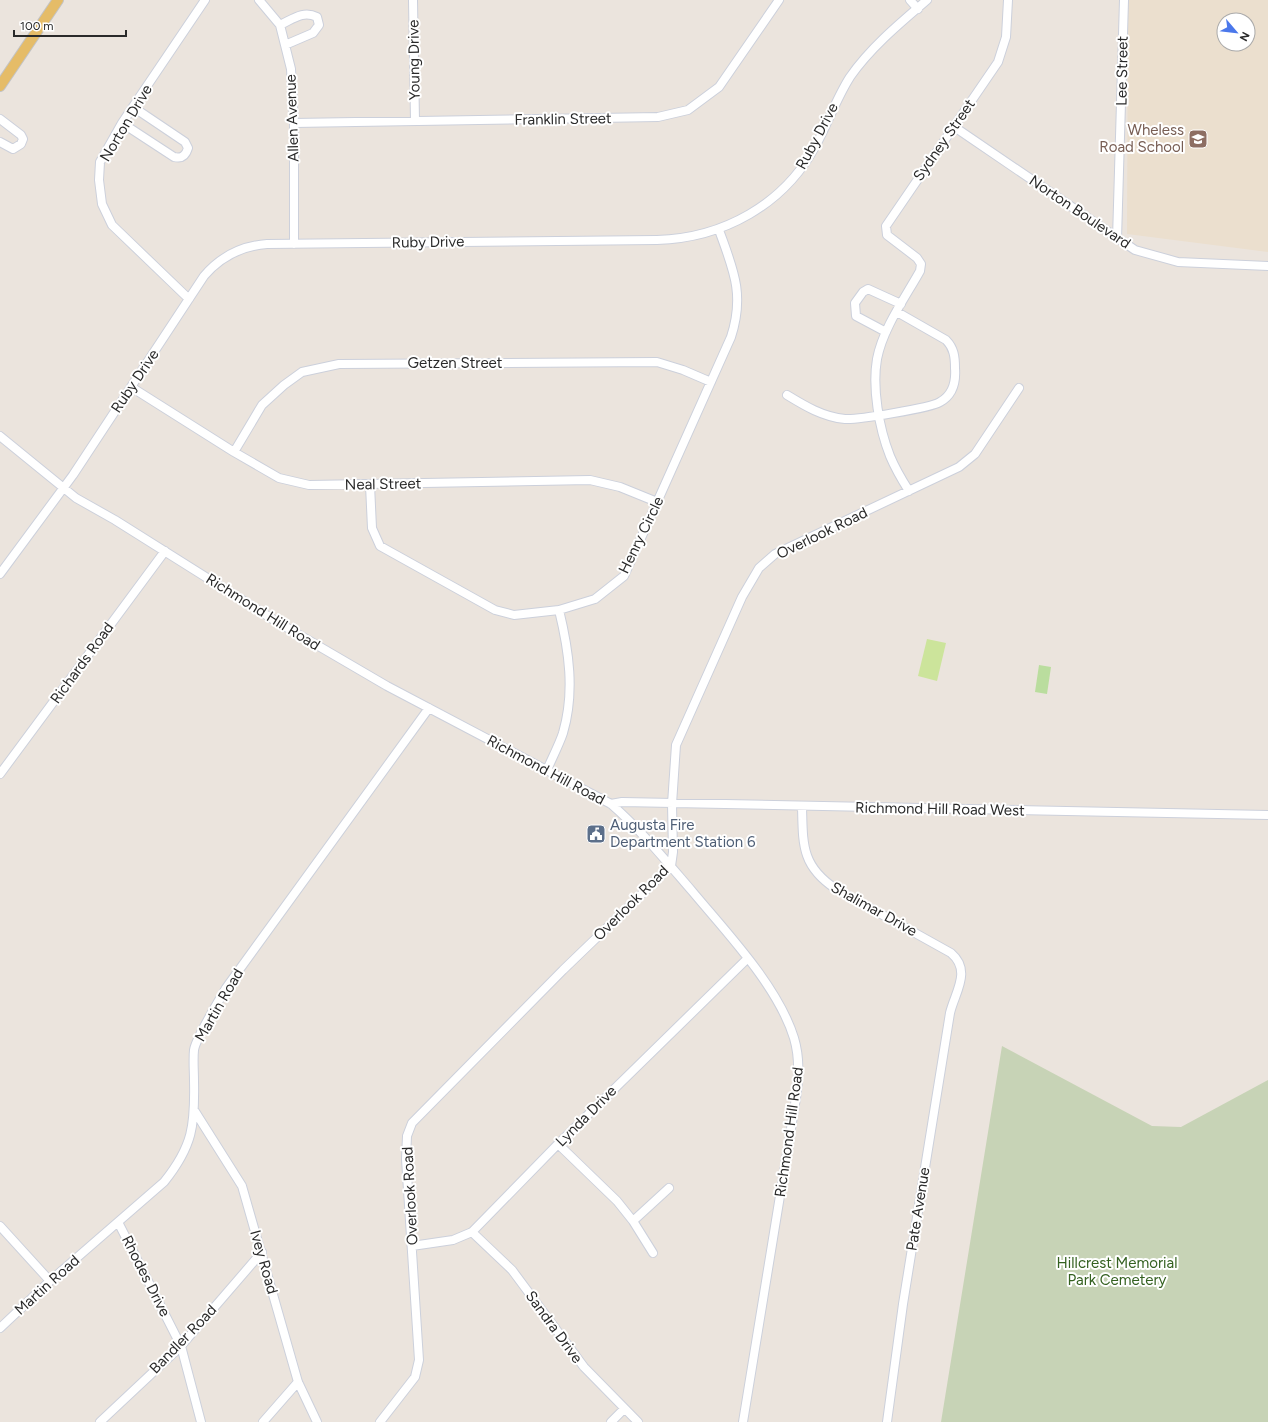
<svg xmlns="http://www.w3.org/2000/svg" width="1268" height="1422" font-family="Figtree,sans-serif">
	<rect width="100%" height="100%" fill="#ebe4dd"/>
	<path fill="#ebdfce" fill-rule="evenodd" d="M 1128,0 L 1268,0 L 1268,252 L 1127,234 ZM 1224,20 L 1248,20 L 1248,44 L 1224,44 Z"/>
	<path fill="#badd9e" d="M 1039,665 L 1051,667 L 1047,694 L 1035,692 Z"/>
	<path fill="#c7d3b6" d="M 1002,1046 L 1152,1126 L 1181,1127 L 1268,1080 L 1268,1422 L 941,1422 Z"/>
	<path fill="#cce49b" d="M 927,639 L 946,643 L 937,681 L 918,676 Z"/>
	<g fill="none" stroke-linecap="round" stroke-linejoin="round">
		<g stroke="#ccd0db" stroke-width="10">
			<path id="minor" d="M 259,0 L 280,25 L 291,69 L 294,123 L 294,244
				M 413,0 L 415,121
				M 910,0 L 918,9
				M 280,25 C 293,19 303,10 317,17 L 319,25 L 313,33 L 285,45
				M 0,119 L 21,135 L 23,139 L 21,144 L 13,149 L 0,142
				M 122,123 L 174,157 C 182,159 186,155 188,148 L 185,142 L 133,107
				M 294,123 L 658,117 L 688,110 L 719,87 L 779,0
				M 953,126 L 1135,250 L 1178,262 L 1268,266
				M 1117,239 L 1124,0
				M 189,299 L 112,225 L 102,204 L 99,180 L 100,162 L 122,123 L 205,0
				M 886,332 L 856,316 L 855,303 L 863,292 L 868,289 L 901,304
				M 131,387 L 234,452 L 279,478 L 309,485 L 590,480 L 620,487 L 657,502
				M 787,395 C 805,406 823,417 845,419 C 856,420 931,408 940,402 C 953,395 956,381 955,368 C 955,357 954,348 946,340 L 897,312
				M 0,436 L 76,498 L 115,520 L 274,620 L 387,686 L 611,804 C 641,830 666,861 692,891 C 726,932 778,986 794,1038 C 800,1058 799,1077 796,1098 L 743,1422
				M 234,452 L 262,405 L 284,385 L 302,372 L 339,364 L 657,362 L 683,370 L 711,382
				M 370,485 L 372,528 L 380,546 L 495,610 L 514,615 L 559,610 L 595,599 L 624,576 L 731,337 C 745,294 733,269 719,230
				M 909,491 C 902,480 895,468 890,456 C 879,428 872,388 877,359 C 883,328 905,298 920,271 L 921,264 L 917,258 L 887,235 L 886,226 L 998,62 L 1006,37 L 1008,0
				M 0,574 L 73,475 L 204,276 C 221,256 241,246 267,244 L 657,240 C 723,238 784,205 816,145 C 828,123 836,99 850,77 C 870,48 900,23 927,0
				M 547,770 C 552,758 559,745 563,733 C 575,692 569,651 559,610
				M 0,774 L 165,551
				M 611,804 L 622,802 L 1268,815
				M 802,806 C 803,844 801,866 836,889 L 951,953 C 972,971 955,992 950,1013 L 903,1304 L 887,1422
				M 194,1110 L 242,1186 L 298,1382 L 317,1422
				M 558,1144 L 617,1201 L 633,1221 L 653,1253
				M 633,1221 L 669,1188
				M 118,1222 L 181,1346 L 201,1422
				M 0,1226 L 50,1281
				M 472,1232 L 512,1270 L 584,1367 L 638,1422
				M 412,1246 L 453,1240 L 472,1232 L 558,1144 L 747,959
				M 0,1328 L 50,1281 L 164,1182 C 193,1146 195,1125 194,1081 C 194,1071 193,1060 194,1050 C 196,1037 219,1001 226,988 L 429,708
				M 100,1422 L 181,1346 L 262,1252
				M 263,1422 L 298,1382
				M 380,1422 L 415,1377 L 419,1360 L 406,1159 L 407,1136 L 412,1123 L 563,970 L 671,866 L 673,852 L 672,804 L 676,745 L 742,597 L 759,568 L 775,554 L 959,467 L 975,454 L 1019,388
				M 611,1422 L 624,1409"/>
		</g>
		<g stroke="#c3c3c3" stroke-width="12">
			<path id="major" d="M 0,86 L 58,0"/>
		</g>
		<use href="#minor" stroke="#fff" stroke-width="8"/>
		<use href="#major" stroke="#e5bc68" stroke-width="10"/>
	</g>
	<defs>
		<g id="school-square" transform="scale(1)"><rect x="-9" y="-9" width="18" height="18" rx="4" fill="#8d6e63" stroke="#fff"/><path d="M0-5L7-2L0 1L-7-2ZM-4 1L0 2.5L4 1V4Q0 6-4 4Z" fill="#fff"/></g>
		<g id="civic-square" transform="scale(1)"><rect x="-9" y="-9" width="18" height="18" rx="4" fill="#5c6f8a" stroke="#fff"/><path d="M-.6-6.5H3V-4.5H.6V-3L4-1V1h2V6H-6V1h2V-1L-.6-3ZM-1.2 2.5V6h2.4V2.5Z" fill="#fff"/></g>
	</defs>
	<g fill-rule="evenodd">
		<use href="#school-square" x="1198" y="139"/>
		<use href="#civic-square" x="596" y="834"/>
	</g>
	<g text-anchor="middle" stroke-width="4" stroke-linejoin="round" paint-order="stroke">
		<g font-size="15" fill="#2a2a2a" stroke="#fff">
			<text transform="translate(414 60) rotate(-91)" y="5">Young Drive</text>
			<text transform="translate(1122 71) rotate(-89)" y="5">Lee Street</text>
			<text transform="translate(292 118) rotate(-92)" y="5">Allen Avenue</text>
			<text transform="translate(563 119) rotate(-1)" y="5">Franklin Street</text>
			<text transform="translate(126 123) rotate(-59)" y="5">Norton Drive</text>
			<text transform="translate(817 136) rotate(-62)" y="5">Ruby Drive</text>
			<text transform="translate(944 140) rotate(-55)" y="5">Sydney Street</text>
			<text transform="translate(1080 212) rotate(34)" y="5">Norton Boulevard</text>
			<text transform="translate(428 242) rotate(-1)" y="5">Ruby Drive</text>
			<text x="455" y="368">Getzen Street</text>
			<text transform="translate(135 381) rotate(-56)" y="5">Ruby Drive</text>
			<text transform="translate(383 484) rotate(-1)" y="5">Neal Street</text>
			<text transform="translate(822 533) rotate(-26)" y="5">Overlook Road</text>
			<text transform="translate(641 535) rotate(-64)" y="5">Henry Circle</text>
			<text transform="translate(263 612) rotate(32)" y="5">Richmond Hill Road</text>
			<text transform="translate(82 663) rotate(-54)" y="5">Richards Road</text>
			<text transform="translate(546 770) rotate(28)" y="5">Richmond Hill Road</text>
			<text transform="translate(940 809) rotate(1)" y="5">Richmond Hill Road West</text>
			<text transform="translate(631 903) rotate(-45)" y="5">Overlook Road</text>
			<text transform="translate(874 909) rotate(29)" y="5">Shalimar Drive</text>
			<text transform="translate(219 1005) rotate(-60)" y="5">Martin Road</text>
			<text transform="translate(586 1116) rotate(-45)" y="5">Lynda Drive</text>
			<text transform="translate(789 1132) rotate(-82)" y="5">Richmond Hill Road</text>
			<text transform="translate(410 1196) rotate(-93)" y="5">Overlook Road</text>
			<text transform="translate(918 1209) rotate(-81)" y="5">Pate Avenue</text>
			<text transform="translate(264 1262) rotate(74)" y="5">Ivey Road</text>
			<text transform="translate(146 1276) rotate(63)" y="5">Rhodes Drive</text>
			<text transform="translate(47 1285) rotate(-42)" y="5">Martin Road</text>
			<text transform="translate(554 1327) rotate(54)" y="5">Sandra Drive</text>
			<text transform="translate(183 1339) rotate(-46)" y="5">Bandler Road</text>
		</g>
		<g font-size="15" fill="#785e54" stroke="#fff" text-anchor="end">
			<text x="1184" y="135">Wheless<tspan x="1184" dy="17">Road School</tspan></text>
		</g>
		<g font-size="15" fill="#4e5e75" stroke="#fff" text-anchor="start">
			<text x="610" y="830">Augusta Fire<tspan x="610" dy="17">Department Station 6</tspan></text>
		</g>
		<g font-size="15" fill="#346120" stroke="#fff">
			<text x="1117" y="1268">Hillcrest Memorial<tspan x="1117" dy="17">Park Cemetery</tspan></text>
		</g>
	</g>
	<g transform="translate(1236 32) rotate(118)"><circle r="19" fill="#ffffff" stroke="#aaaaaa"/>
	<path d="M0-3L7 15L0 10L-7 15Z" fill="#4b78eb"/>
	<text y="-6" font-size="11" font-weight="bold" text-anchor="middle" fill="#2a2a2a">N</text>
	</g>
	<path d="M14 30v6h112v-6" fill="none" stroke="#2a2a2a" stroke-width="2"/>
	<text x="20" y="30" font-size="12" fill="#2a2a2a" stroke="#ffffff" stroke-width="3" paint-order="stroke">100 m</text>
</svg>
